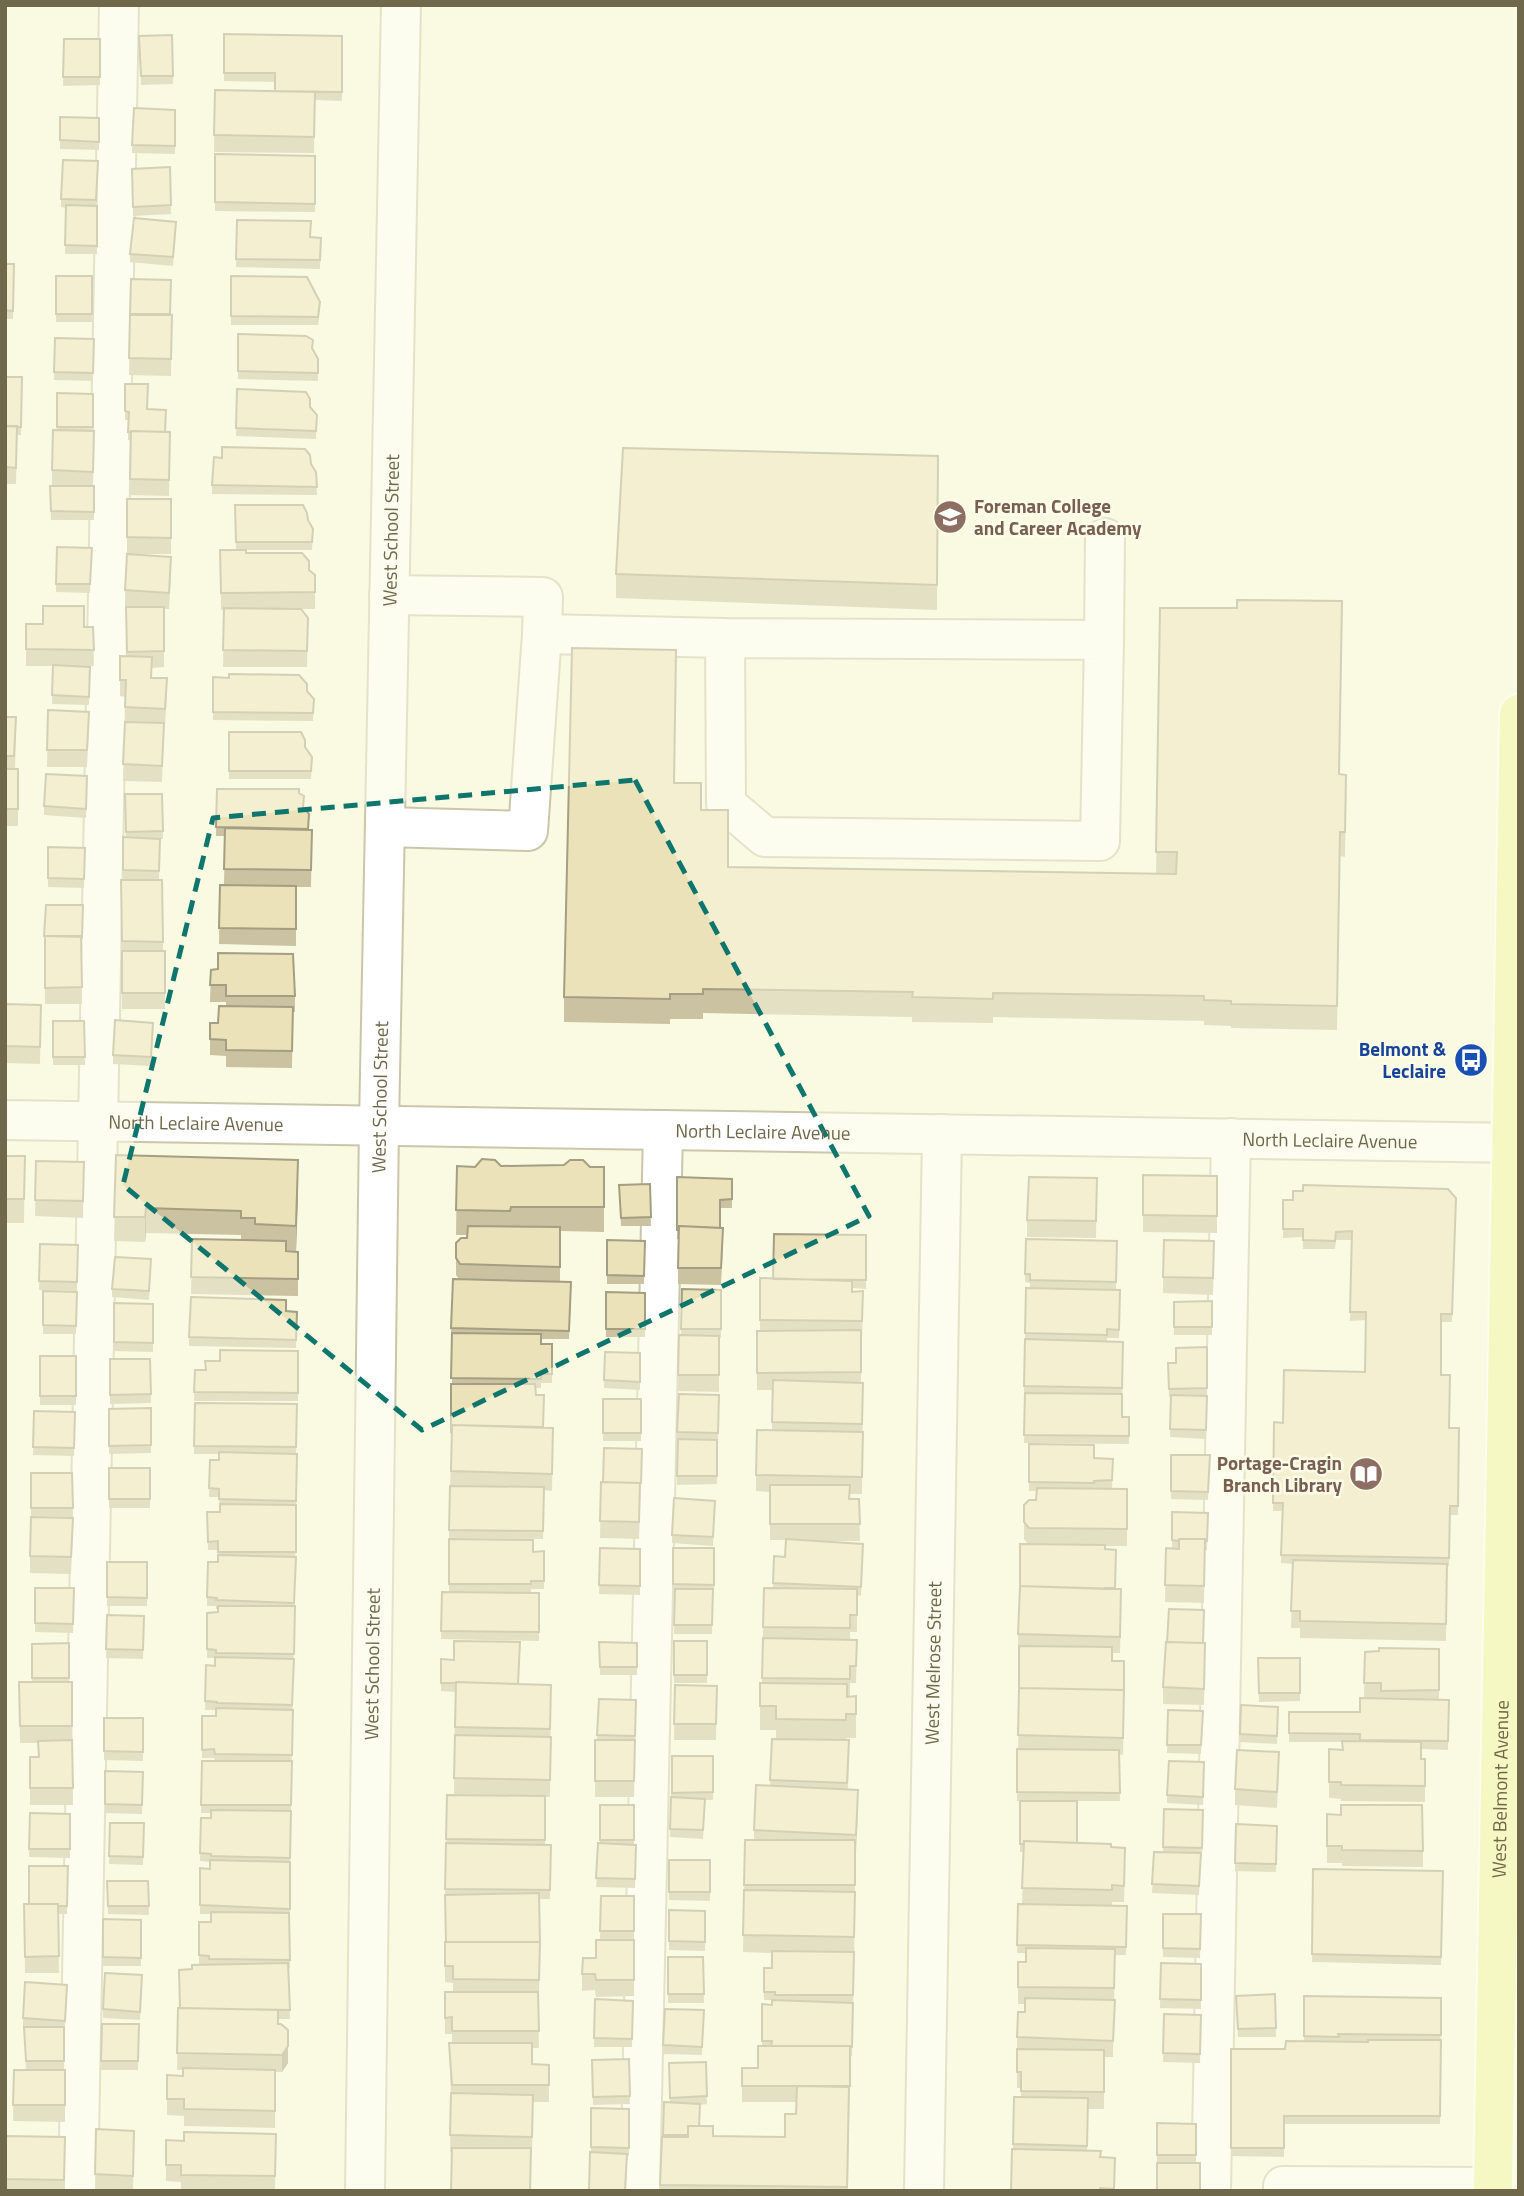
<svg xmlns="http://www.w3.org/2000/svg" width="1524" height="2196" font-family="'Titillium Web',sans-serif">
	<rect width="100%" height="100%" fill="#fafae2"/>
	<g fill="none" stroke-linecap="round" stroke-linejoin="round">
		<g stroke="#cac6aa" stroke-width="42">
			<g id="minor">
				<path d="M 389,595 L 543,597 L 542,634 L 725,638 L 726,804 L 765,837 L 1100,841 L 1104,640 L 725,638"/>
				<path d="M 1104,640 L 1105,538"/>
				<path d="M 385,827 L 528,831 L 542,634"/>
				<path id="s1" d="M 5,1120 L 1519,1143"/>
				<path d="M 78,2191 L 119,5"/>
				<path id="s2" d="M 365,2191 L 379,1125 L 401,5"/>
				<path d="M 640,2191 L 663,1130"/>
				<path id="s3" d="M 924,2191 L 942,1134"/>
				<path d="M 1211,2191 L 1231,1138"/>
				<path d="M 1283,2191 L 1283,2186 L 1493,2187"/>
			</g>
		</g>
		<g stroke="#fff" stroke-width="42">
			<g id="major">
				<path id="s4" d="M 1493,2191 L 1519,714"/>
			</g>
		</g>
		<use href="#minor" stroke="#fff" stroke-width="38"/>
		<use href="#major" stroke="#f1f69e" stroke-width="38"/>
	</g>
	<path fill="#cac2a0" d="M 224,34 L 342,36 L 342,101 L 315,100 L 314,153 L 214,152 L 215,90 L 275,91 L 275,82 L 224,81 Z
		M 172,35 L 173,84 L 141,85 L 139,36 Z
		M 64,39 L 100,39 L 100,85 L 63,86 Z
		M 175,110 L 175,154 L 132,153 L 132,145 Z
		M 60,117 L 99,118 L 99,150 L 60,149 Z
		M 215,154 L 315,156 L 315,212 L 215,211 Z
		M 98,161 L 97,254 L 65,254 L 66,208 L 61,207 L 61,199 Z
		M 170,167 L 171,214 L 133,216 L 132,169 Z
		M 237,220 L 310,237 L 321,238 L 320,269 L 236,267 Z
		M 176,230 L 173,266 L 130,262 L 130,254 Z
		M 5,264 L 14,264 L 13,319 L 5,319 Z
		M 56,276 L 92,276 L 92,322 L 56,322 Z
		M 231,276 L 320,310 L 318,325 L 231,325 Z
		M 131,279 L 170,315 L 172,315 L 171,376 L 129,375 Z
		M 238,334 L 312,348 L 318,359 L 318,381 L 238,379 Z
		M 55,338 L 94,339 L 93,381 L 54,380 Z
		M 5,377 L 22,377 L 21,435 L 17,435 L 16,484 L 5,484 Z
		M 125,384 L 148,409 L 166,432 L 170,432 L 169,496 L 130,495 L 131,441 L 128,440 L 128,420 L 125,420 Z
		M 237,389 L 310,407 L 317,415 L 316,439 L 236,436 Z
		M 57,393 L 93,394 L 94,448 L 93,486 L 94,486 L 94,520 L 51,520 L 50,486 L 52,486 L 52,470 L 57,430 Z
		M 938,456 L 937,610 L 616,598 L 616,574 Z
		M 311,464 L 316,472 L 317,495 L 212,494 L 212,485 Z
		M 127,499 L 171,499 L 171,554 L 127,554 Z
		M 235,505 L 308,520 L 313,529 L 312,550 L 246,550 L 246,553 L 309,570 L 315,592 L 315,609 L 301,609 L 308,618 L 307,667 L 223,667 L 224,610 L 221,610 L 220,550 L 236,550 Z
		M 92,548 L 90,593 L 56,592 L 56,584 Z
		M 171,574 L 169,609 L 164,609 L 164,667 L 152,668 L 152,678 L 167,695 L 165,725 L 164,725 L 162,782 L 123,781 L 126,697 L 120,696 L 120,656 L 127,656 L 127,607 L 125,607 L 125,590 Z
		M 1237,600 L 1339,774 L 1346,799 L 1345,857 L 1340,856 L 1337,1030 L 1231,1028 L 1231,1026 L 1204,1025 L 1204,1021 L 993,1017 L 993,1023 L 912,1022 L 912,1017 L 703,1013 L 703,1019 L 670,1019 L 670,1024 L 564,1022 L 564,997 L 674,783 L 701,810 L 728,867 L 1156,874 L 1160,608 L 1237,608 Z
		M 26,624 L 93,627 L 94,666 L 72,666 L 90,667 L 89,705 L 52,704 L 53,666 L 26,666 Z
		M 213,677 L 307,691 L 314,699 L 313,721 L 213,720 Z
		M 48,710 L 89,728 L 87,767 L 47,767 Z
		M 5,717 L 16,734 L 15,769 L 18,769 L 18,826 L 5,826 Z
		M 229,732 L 312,766 L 311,779 L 229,779 Z
		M 87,784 L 86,818 L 44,815 L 44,806 Z
		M 217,789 L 299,793 L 309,830 L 312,830 L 311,887 L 296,887 L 296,946 L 219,944 L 220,885 L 224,885 L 225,836 L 216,836 Z
		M 125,794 L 162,794 L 163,839 L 160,839 L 159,880 L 123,879 L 123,837 L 126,837 Z
		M 48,847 L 85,848 L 84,888 L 48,887 Z
		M 121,880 L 162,880 L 163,951 L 165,951 L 165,1009 L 122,1009 Z
		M 83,905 L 81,945 L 82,1004 L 45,1004 L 44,936 Z
		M 211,970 L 295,996 L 295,1012 L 293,1012 L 292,1068 L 226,1067 L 226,1056 L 210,1055 L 210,1023 L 218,1023 L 226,1006 L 226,1002 L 210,1002 Z
		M 5,1004 L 41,1005 L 40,1064 L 5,1063 Z
		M 53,1021 L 84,1021 L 85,1065 L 53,1065 Z
		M 153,1031 L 151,1066 L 113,1064 L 113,1055 Z
		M 116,1155 L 298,1185 L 296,1251 L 286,1250 L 286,1251 L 298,1252 L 298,1296 L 191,1294 L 192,1239 L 241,1240 L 241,1235 L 146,1233 L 145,1242 L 114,1241 Z
		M 5,1156 L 25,1156 L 24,1223 L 5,1223 Z
		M 36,1161 L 84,1162 L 83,1218 L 35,1216 Z
		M 457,1166 L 475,1167 L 501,1166 L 604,1167 L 604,1232 L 560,1231 L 560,1282 L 571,1282 L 569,1339 L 541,1339 L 541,1344 L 552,1344 L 552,1383 L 541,1383 L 541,1388 L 535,1388 L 536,1395 L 543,1427 L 553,1428 L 552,1491 L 544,1490 L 543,1539 L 449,1538 L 450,1486 L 452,1440 L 452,1336 L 451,1336 L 451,1328 L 459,1279 L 456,1275 L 456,1243 L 467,1238 L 468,1235 L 456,1235 Z
		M 1143,1175 L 1217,1176 L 1217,1233 L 1143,1232 Z
		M 677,1177 L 732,1179 L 732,1208 L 720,1208 L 720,1228 L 723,1245 L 721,1285 L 678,1284 L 678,1239 L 677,1239 Z
		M 1097,1178 L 1096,1238 L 1027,1237 L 1027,1220 Z
		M 650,1184 L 651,1226 L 621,1226 L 619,1185 Z
		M 1456,1198 L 1452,1322 L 1441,1322 L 1441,1375 L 1449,1428 L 1459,1428 L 1458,1515 L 1450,1515 L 1449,1566 L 1447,1566 L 1446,1641 L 1300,1638 L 1300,1628 L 1291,1628 L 1293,1564 L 1281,1563 L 1282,1511 L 1273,1511 L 1274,1422 L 1283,1423 L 1365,1372 L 1366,1320 L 1350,1321 L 1352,1240 L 1336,1240 L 1335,1249 L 1303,1249 L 1303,1237 L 1283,1238 L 1283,1200 Z
		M 866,1235 L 866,1289 L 852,1288 L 852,1292 L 863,1308 L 862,1338 L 861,1338 L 861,1383 L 863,1383 L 862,1494 L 850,1494 L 850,1499 L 859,1499 L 860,1541 L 806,1541 L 863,1544 L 861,1596 L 857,1595 L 857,1632 L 850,1632 L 850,1640 L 857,1640 L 856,1683 L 850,1683 L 850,1696 L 847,1696 L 856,1714 L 856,1738 L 846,1738 L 849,1757 L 848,1789 L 858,1807 L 855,1852 L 855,1909 L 852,2056 L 850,2056 L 848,2191 L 660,2191 L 664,2102 L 670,2103 L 669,2063 L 706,2062 L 707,2104 L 700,2105 L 699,2126 L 713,2136 L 785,2137 L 796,2114 L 797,2102 L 742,2102 L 742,2068 L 758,2068 L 762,2046 L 762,2004 L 772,2005 L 772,2000 L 764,2000 L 764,1968 L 772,1968 L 772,1953 L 743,1952 L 745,1840 L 754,1840 L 754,1830 L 770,1786 L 772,1739 L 776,1739 L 776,1730 L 760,1730 L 760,1683 L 762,1683 L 764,1588 L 773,1588 L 774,1556 L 785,1557 L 786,1540 L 770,1540 L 770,1492 L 756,1491 L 756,1475 L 772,1430 L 772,1390 L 757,1390 L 757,1331 L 760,1331 L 760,1278 L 773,1279 Z
		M 607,1240 L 645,1241 L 644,1284 L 607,1284 Z
		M 1117,1241 L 1116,1290 L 1120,1290 L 1119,1338 L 1107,1338 L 1107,1341 L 1123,1342 L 1122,1417 L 1129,1417 L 1129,1444 L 1024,1443 L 1025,1394 L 1024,1394 L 1024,1386 L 1026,1288 L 1030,1288 L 1030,1283 L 1025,1282 L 1025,1274 Z
		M 40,1244 L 78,1245 L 77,1291 L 39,1290 Z
		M 1214,1258 L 1213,1295 L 1163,1293 L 1163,1277 Z
		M 151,1267 L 149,1300 L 112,1297 L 112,1289 Z
		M 682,1289 L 721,1290 L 721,1338 L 719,1338 L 719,1392 L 678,1391 L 679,1335 L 681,1335 Z
		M 43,1291 L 77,1292 L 76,1334 L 43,1334 Z
		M 606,1292 L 645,1293 L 645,1337 L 606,1337 Z
		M 1212,1301 L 1212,1335 L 1174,1335 L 1174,1302 Z
		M 114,1303 L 153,1304 L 153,1352 L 114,1351 Z
		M 286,1311 L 297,1312 L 296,1348 L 189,1346 L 189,1337 Z
		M 1207,1347 L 1206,1439 L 1170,1437 L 1171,1397 L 1169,1397 L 1168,1363 L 1176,1363 Z
		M 298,1351 L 298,1401 L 194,1401 L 195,1370 L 205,1370 L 205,1361 L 220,1361 Z
		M 605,1352 L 640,1353 L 640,1390 L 604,1388 Z
		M 40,1356 L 76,1356 L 76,1405 L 40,1405 Z
		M 110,1359 L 150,1359 L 151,1403 L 110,1404 Z
		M 719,1395 L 718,1441 L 717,1441 L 717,1484 L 677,1485 L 677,1432 Z
		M 603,1399 L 641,1399 L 641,1441 L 603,1441 Z
		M 195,1403 L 297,1404 L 296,1454 L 297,1463 L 290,1866 L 290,1968 L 288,1968 L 290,2019 L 278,2019 L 278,2024 L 288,2063 L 282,2072 L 275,2072 L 275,2128 L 184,2126 L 184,2116 L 167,2115 L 167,2075 L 183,2076 L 183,2070 L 177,2070 L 178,2008 L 179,2008 L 192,1969 L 209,1965 L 199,1964 L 199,1922 L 211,1922 L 211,1914 L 200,1914 L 200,1868 L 210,1869 L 210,1862 L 200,1861 L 201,1818 L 211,1818 L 211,1813 L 201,1813 L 202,1761 L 215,1761 L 214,1758 L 202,1758 L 202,1716 L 216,1716 L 216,1710 L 205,1710 L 206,1665 L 215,1666 L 215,1658 L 207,1658 L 207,1613 L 218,1612 L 218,1609 L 216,1609 L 216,1606 L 207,1606 L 207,1597 L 218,1562 L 218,1550 L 208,1550 L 207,1512 L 220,1512 L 219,1497 L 209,1497 L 210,1460 L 219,1460 L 219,1454 L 194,1454 Z
		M 151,1408 L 151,1453 L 109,1454 L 109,1409 Z
		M 34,1411 L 75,1412 L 74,1456 L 33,1455 Z
		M 1029,1444 L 1094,1458 L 1113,1459 L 1112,1489 L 1127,1489 L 1127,1546 L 1105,1546 L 1105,1549 L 1116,1550 L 1115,1589 L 1121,1606 L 1120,1653 L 1112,1653 L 1112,1661 L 1124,1707 L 1123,1755 L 1119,1754 L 1120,1801 L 1077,1801 L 1077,1843 L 1111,1847 L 1125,1865 L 1124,1902 L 1112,1902 L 1112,1906 L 1127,1906 L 1126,1955 L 1115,1955 L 1113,2057 L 1104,2057 L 1104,2109 L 1088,2109 L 1087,2151 L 1101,2157 L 1115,2158 L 1115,2191 L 1011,2191 L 1013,2144 L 1021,2097 L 1021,2088 L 1017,2088 L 1017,2037 L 1025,2012 L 1025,2004 L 1018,2004 L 1018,1962 L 1026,1962 L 1026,1953 L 1017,1953 L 1018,1904 L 1022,1904 L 1024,1852 L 1020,1852 L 1020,1801 L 1054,1801 L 1017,1801 L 1019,1702 L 1018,1634 L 1028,1544 L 1024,1539 L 1024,1505 L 1036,1500 L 1037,1491 L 1029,1491 Z
		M 642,1449 L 639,1539 L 600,1538 L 601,1482 L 603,1482 Z
		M 1171,1455 L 1210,1455 L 1208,1500 L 1171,1499 Z
		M 109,1468 L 150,1468 L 150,1508 L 109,1508 Z
		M 31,1473 L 72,1473 L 73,1517 L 31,1516 Z
		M 715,1501 L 713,1546 L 672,1543 L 672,1535 Z
		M 1172,1512 L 1208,1513 L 1207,1550 L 1205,1550 L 1204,1603 L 1165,1602 L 1166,1548 L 1172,1548 Z
		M 73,1535 L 71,1574 L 30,1573 L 30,1556 Z
		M 449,1539 L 533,1552 L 544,1551 L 544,1589 L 531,1589 L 531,1593 L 539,1593 L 539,1641 L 441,1639 L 442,1592 L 449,1592 Z
		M 600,1548 L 640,1549 L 640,1595 L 599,1594 Z
		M 673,1548 L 714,1548 L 714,1594 L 713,1594 L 712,1634 L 674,1634 L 675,1593 L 673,1593 Z
		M 107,1562 L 147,1562 L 147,1606 L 107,1606 Z
		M 35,1588 L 74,1588 L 73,1633 L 35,1632 Z
		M 107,1615 L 144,1616 L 143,1659 L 106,1658 Z
		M 674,1641 L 707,1641 L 707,1683 L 674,1683 Z
		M 599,1642 L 637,1643 L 637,1675 L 600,1675 Z
		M 69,1643 L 69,1682 L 72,1682 L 73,1805 L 30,1805 L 30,1757 L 38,1757 L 38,1743 L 20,1743 L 19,1682 L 32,1682 L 32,1644 Z
		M 1203,1643 L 1205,1660 L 1204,1705 L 1163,1704 L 1163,1687 Z
		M 1439,1649 L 1439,1699 L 1449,1700 L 1448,1750 L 1421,1749 L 1421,1759 L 1425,1759 L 1425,1802 L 1341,1801 L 1341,1799 L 1329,1798 L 1329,1749 L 1342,1750 L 1342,1742 L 1289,1742 L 1289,1712 L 1360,1712 L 1364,1698 L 1365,1652 Z
		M 1258,1658 L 1300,1658 L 1300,1701 L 1259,1702 Z
		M 454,1660 L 518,1684 L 551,1685 L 550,1797 L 545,1797 L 545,1844 L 551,1845 L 550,1899 L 539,1899 L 540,1950 L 539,1996 L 538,1996 L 539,2048 L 532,2048 L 532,2064 L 549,2065 L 549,2102 L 533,2102 L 532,2154 L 450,2152 L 451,2096 L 449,2043 L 452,2043 L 452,2034 L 445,2034 L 445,1992 L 453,1992 L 453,1983 L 445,1982 L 445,1942 L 446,1942 L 445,1889 L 447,1795 L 489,1795 L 454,1794 L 455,1692 L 441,1691 L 441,1668 Z
		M 675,1685 L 717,1686 L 716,1740 L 674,1740 Z
		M 599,1699 L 636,1700 L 634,1797 L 595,1797 L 595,1740 L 597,1740 Z
		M 1241,1705 L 1278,1707 L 1277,1744 L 1240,1742 Z
		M 1168,1710 L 1203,1720 L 1201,1754 L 1167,1753 Z
		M 104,1718 L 143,1718 L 143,1761 L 104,1760 Z
		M 672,1756 L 713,1756 L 713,1800 L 705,1800 L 703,1839 L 670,1837 Z
		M 1204,1762 L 1203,1805 L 1167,1803 L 1167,1795 Z
		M 1279,1769 L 1277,1808 L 1235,1805 L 1235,1789 Z
		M 105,1771 L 143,1772 L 142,1814 L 105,1813 Z
		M 600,1805 L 634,1805 L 634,1845 L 636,1845 L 635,1888 L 596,1887 L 600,1843 Z
		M 1164,1809 L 1203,1810 L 1202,1856 L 1201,1856 L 1199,1895 L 1152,1893 L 1154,1852 L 1163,1852 Z
		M 30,1813 L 70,1814 L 70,1858 L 29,1857 Z
		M 1327,1814 L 1423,1851 L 1423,1867 L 1342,1866 L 1342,1863 L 1327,1863 Z
		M 110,1823 L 144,1823 L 143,1865 L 109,1864 Z
		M 1236,1824 L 1277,1826 L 1276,1872 L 1235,1871 Z
		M 669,1860 L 710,1860 L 710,1901 L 669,1900 Z
		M 68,1866 L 67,1914 L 58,1914 L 59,1973 L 25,1973 L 24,1904 L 29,1904 Z
		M 1313,1869 L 1443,1871 L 1441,1965 L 1312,1962 Z
		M 107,1881 L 148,1881 L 149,1915 L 108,1914 Z
		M 601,1896 L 634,1896 L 634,1939 L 600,1940 Z
		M 669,1910 L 705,1911 L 705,1951 L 669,1950 Z
		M 1163,1914 L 1201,1914 L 1200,1958 L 1163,1957 Z
		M 103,1919 L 141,1920 L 141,1966 L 103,1966 Z
		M 596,1940 L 634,1940 L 634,1996 L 596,1997 L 595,1990 L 582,1991 L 582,1974 L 596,1958 Z
		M 668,1957 L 703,1957 L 704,2003 L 668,2003 Z
		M 1161,1963 L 1201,1964 L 1201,2009 L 1160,2008 Z
		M 142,1983 L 140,2020 L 103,2018 L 103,2009 Z
		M 67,1993 L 65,2029 L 64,2029 L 64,2070 L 26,2070 L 24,2027 L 34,2027 L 23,2026 L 23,2018 Z
		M 1275,1994 L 1276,2037 L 1238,2037 L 1236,1996 Z
		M 1304,1996 L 1441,1998 L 1440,2124 L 1284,2124 L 1284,2157 L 1231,2156 L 1231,2049 L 1285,2049 L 1304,2042 Z
		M 595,1999 L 633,2001 L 632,2047 L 594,2047 Z
		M 665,2009 L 704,2010 L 702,2055 L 663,2054 Z
		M 1164,2014 L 1201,2015 L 1200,2063 L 1163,2062 Z
		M 102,2024 L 139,2024 L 138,2070 L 101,2070 Z
		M 629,2059 L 630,2104 L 593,2105 L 592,2060 Z
		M 14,2070 L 65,2070 L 65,2122 L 13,2121 Z
		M 591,2108 L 629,2109 L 629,2156 L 627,2156 L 626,2191 L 589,2191 L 590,2152 L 591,2152 Z
		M 1157,2123 L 1196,2124 L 1196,2163 L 1157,2163 Z
		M 96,2129 L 134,2131 L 133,2191 L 95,2191 Z
		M 276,2134 L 275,2191 L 181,2191 L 181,2182 L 166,2181 L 166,2140 L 184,2141 Z
		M 5,2136 L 65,2137 L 65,2191 L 5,2191 Z"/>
	<path fill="#a49e82" d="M 298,1160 L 298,1185 L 296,1251 L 296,1226 Z
		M 146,1208 L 146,1233 L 145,1242 L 145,1217 Z
		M 858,1790 L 858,1807 L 856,1852 L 856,1835 Z
		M 288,2046 L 288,2063 L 282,2072 L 282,2055 Z"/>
	<path fill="#ebe2ba" stroke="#a49e82" stroke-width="2" d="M 224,34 L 342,36 L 342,92 L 275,91 L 275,73 L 224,73 Z
		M 172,35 L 173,76 L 141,76 L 139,36 Z
		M 64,39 L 100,39 L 100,77 L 63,77 Z
		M 215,90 L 315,92 L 314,137 L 214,135 Z
		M 5,103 L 6,103 L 6,128 L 5,128 Z
		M 134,108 L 175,110 L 175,146 L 132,145 Z
		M 60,117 L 99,118 L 99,142 L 60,140 Z
		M 215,154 L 315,156 L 315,204 L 215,202 Z
		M 63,160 L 98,161 L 96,200 L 61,199 Z
		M 170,167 L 171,205 L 133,207 L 132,169 Z
		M 66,205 L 97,206 L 97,246 L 65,245 Z
		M 134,218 L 176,222 L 173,257 L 130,254 Z
		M 237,220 L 311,221 L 310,237 L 321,238 L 320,260 L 236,259 Z
		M 5,264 L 14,264 L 13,311 L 5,310 Z
		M 56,276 L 92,276 L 92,314 L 56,314 Z
		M 231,276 L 307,277 L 320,302 L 318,317 L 231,316 Z
		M 131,279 L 171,280 L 170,314 L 130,314 Z
		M 130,315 L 172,315 L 171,359 L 129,358 Z
		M 238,334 L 306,336 L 313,340 L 312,348 L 318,359 L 318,373 L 238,371 Z
		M 55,338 L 94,339 L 93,373 L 54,372 Z
		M 5,377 L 22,377 L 21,427 L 5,426 Z
		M 125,384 L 148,384 L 147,409 L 166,410 L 165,432 L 131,431 L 131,432 L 128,432 L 129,412 L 125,411 Z
		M 237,389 L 306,392 L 310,399 L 310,407 L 317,415 L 316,431 L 236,428 Z
		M 57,393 L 93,394 L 93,427 L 57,427 Z
		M 5,426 L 17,426 L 16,468 L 5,467 Z
		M 53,430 L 94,431 L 93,472 L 52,470 Z
		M 131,431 L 170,432 L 169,480 L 130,479 Z
		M 222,447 L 305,449 L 310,455 L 311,464 L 316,472 L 317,487 L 212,485 L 214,457 L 222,458 Z
		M 623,448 L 938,456 L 937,585 L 616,574 Z
		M 50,486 L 94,486 L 94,512 L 51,511 Z
		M 127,499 L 171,499 L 171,538 L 127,537 Z
		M 235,505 L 303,505 L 307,513 L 308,520 L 313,529 L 312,542 L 236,542 Z
		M 57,547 L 92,548 L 90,584 L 56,584 Z
		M 220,550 L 246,550 L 246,553 L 302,553 L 309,561 L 309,570 L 315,575 L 315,592 L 221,593 Z
		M 127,554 L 171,557 L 169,593 L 125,590 Z
		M 1237,600 L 1342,601 L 1339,774 L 1346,775 L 1345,832 L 1340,832 L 1337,1006 L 1231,1004 L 1231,1001 L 1204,1000 L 1204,996 L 993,993 L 993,999 L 912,997 L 913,992 L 703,989 L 703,994 L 670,994 L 670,999 L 564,997 L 572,648 L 676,650 L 674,783 L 701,783 L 701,810 L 728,810 L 728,867 L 1176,874 L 1177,852 L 1156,852 L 1160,608 L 1237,608 Z
		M 43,606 L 84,606 L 84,627 L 93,627 L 94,650 L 26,649 L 26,624 L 43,624 Z
		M 126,607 L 164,607 L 164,651 L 127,652 Z
		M 224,608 L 301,609 L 308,618 L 307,651 L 223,650 Z
		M 120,656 L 152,657 L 151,678 L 167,678 L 165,709 L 125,707 L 126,680 L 120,680 Z
		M 53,665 L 90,667 L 89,697 L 52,695 Z
		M 229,674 L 299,675 L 307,684 L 307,691 L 314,699 L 313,713 L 213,712 L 213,677 L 229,678 Z
		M 48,710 L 89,712 L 87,750 L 47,750 Z
		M 5,717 L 16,717 L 14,756 L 5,756 Z
		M 125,722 L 164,723 L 162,766 L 123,764 Z
		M 229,732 L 301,732 L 305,740 L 305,747 L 312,757 L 311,771 L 229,771 Z
		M 5,769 L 18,769 L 18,809 L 5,809 Z
		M 46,774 L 87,776 L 86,809 L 44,806 Z
		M 217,789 L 299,789 L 299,793 L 304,796 L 303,807 L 309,814 L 308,829 L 216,827 Z
		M 125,794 L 162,794 L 163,831 L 126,832 Z
		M 225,828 L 312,830 L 311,870 L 224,869 Z
		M 123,837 L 160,839 L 159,871 L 123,870 Z
		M 48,847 L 85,848 L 84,879 L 48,878 Z
		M 121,880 L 162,880 L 163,942 L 122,941 Z
		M 220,885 L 296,886 L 296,929 L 219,928 Z
		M 46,905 L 83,905 L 82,937 L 44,936 Z
		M 45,936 L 81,936 L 82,987 L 45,988 Z
		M 122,951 L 165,951 L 165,993 L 122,993 Z
		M 218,953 L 293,954 L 295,996 L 226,996 L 226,985 L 210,985 L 211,970 L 218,969 Z
		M 5,1004 L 41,1005 L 40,1047 L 5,1046 Z
		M 219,1006 L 293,1007 L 292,1051 L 226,1050 L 226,1040 L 210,1039 L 210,1023 L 218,1023 Z
		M 115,1020 L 153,1023 L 151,1057 L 113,1055 Z
		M 53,1021 L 84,1021 L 85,1057 L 53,1057 Z
		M 116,1155 L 298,1160 L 296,1226 L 255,1224 L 255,1218 L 241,1218 L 241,1211 L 146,1208 L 145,1217 L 114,1217 Z
		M 5,1156 L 25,1156 L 24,1199 L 5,1199 Z
		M 482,1159 L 495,1160 L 501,1166 L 564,1165 L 570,1160 L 583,1160 L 590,1167 L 604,1167 L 604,1207 L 511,1207 L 510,1211 L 456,1210 L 457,1166 L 475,1167 Z
		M 36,1161 L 84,1162 L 83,1201 L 35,1200 Z
		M 1143,1175 L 1217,1176 L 1217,1216 L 1143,1215 Z
		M 677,1177 L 732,1179 L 732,1199 L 720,1200 L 720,1228 L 679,1226 L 678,1230 L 677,1230 Z
		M 1029,1177 L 1097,1178 L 1096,1221 L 1027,1220 Z
		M 650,1184 L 651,1217 L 621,1218 L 619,1185 Z
		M 1303,1185 L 1448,1189 L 1456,1198 L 1452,1314 L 1441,1314 L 1441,1375 L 1450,1375 L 1449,1428 L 1459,1428 L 1458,1506 L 1450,1506 L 1449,1558 L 1281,1555 L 1283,1503 L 1273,1503 L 1274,1422 L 1283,1423 L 1284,1370 L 1365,1372 L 1366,1312 L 1350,1312 L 1352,1231 L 1336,1232 L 1335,1241 L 1303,1240 L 1303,1229 L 1283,1229 L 1283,1200 L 1293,1200 L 1293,1191 L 1303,1191 Z
		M 468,1226 L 560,1227 L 560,1267 L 460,1264 L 456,1258 L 456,1243 L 461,1238 L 467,1238 Z
		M 679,1226 L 723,1228 L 721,1268 L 678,1268 Z
		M 774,1234 L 866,1235 L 866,1280 L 773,1279 Z
		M 192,1239 L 286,1241 L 286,1251 L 298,1252 L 298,1279 L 191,1277 Z
		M 1026,1239 L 1117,1241 L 1116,1282 L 1030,1280 L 1030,1274 L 1025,1274 Z
		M 607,1240 L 645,1241 L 644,1276 L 607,1275 Z
		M 1164,1240 L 1214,1241 L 1213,1278 L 1163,1277 Z
		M 40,1244 L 78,1245 L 77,1282 L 39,1281 Z
		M 115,1257 L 151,1259 L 149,1291 L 112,1289 Z
		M 760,1278 L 852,1281 L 852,1292 L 863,1291 L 862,1321 L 760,1320 Z
		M 453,1279 L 571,1282 L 569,1331 L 451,1328 Z
		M 1026,1288 L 1120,1290 L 1119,1330 L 1107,1329 L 1107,1335 L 1025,1333 Z
		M 682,1289 L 721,1290 L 721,1329 L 681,1329 Z
		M 43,1291 L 77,1292 L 76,1326 L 43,1325 Z
		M 606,1292 L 645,1293 L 645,1329 L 606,1329 Z
		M 191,1297 L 286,1300 L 286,1311 L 297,1312 L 296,1340 L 189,1337 Z
		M 1212,1301 L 1212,1327 L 1174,1327 L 1174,1302 Z
		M 114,1303 L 153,1304 L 153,1343 L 114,1342 Z
		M 861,1330 L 861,1372 L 757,1373 L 757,1331 Z
		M 452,1333 L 541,1334 L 541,1344 L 552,1344 L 552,1374 L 541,1374 L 541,1379 L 451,1378 Z
		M 679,1335 L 719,1336 L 719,1375 L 678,1375 Z
		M 1025,1339 L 1123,1342 L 1122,1388 L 1024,1386 Z
		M 1207,1347 L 1207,1388 L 1169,1389 L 1168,1363 L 1176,1363 L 1176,1348 Z
		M 220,1350 L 298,1351 L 298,1393 L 194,1392 L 195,1370 L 206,1370 L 205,1361 L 220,1361 Z
		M 605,1352 L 640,1353 L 640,1382 L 604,1380 Z
		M 40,1356 L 76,1356 L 76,1396 L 40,1396 Z
		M 110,1359 L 150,1359 L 151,1394 L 110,1395 Z
		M 773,1380 L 863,1383 L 862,1424 L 772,1422 Z
		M 451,1384 L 535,1384 L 536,1395 L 544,1395 L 543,1427 L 452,1425 L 452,1432 L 451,1432 Z
		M 1025,1393 L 1122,1394 L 1122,1417 L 1129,1417 L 1129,1436 L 1024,1435 Z
		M 679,1394 L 719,1395 L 718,1433 L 677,1432 Z
		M 1171,1395 L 1207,1396 L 1206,1430 L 1170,1429 Z
		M 603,1399 L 641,1399 L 641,1433 L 603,1433 Z
		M 195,1403 L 297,1404 L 296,1447 L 194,1446 Z
		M 151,1408 L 151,1445 L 109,1446 L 109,1409 Z
		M 34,1411 L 75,1412 L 74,1448 L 33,1447 Z
		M 452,1425 L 553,1428 L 552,1474 L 451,1471 Z
		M 757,1430 L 863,1432 L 862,1477 L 756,1475 Z
		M 678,1439 L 717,1440 L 717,1476 L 677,1476 Z
		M 1029,1444 L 1094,1445 L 1094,1458 L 1113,1459 L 1112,1480 L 1094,1481 L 1094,1483 L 1029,1482 Z
		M 604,1448 L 642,1449 L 641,1483 L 603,1482 Z
		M 219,1452 L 297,1454 L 296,1501 L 219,1499 L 219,1489 L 209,1488 L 210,1460 L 219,1460 Z
		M 1171,1455 L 1210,1455 L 1208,1492 L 1171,1491 Z
		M 109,1468 L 150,1468 L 150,1499 L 109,1499 Z
		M 31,1473 L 72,1473 L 73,1508 L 31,1508 Z
		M 601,1482 L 640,1483 L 639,1522 L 600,1521 Z
		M 770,1485 L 850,1485 L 849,1499 L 859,1499 L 860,1524 L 770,1524 Z
		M 450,1486 L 544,1487 L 543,1531 L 449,1530 Z
		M 1037,1488 L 1127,1489 L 1127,1529 L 1029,1528 L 1024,1522 L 1024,1505 L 1029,1500 L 1036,1500 Z
		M 674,1498 L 715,1501 L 713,1537 L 672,1535 Z
		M 220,1504 L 296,1505 L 296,1552 L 218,1552 L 218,1541 L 208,1542 L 207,1512 L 220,1512 Z
		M 1172,1512 L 1208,1513 L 1207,1541 L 1205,1541 L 1205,1539 L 1179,1539 L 1179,1541 L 1172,1540 Z
		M 31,1517 L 73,1518 L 71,1557 L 30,1556 Z
		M 449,1539 L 533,1540 L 533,1552 L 544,1551 L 544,1581 L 531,1581 L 531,1584 L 449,1584 Z
		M 786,1539 L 863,1544 L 861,1587 L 773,1583 L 774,1556 L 785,1557 Z
		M 1179,1539 L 1205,1539 L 1204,1586 L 1165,1585 L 1166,1548 L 1179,1549 Z
		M 1020,1544 L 1105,1545 L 1105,1549 L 1116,1550 L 1115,1588 L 1105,1588 L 1105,1589 L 1020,1586 L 1020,1592 Z
		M 600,1548 L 640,1549 L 640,1586 L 599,1585 Z
		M 673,1548 L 714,1548 L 714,1585 L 673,1584 Z
		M 218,1555 L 296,1557 L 294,1603 L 216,1600 L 217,1598 L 207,1597 L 208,1562 L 218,1562 Z
		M 1293,1560 L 1447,1564 L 1446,1624 L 1300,1621 L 1300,1611 L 1291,1611 Z
		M 107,1562 L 147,1562 L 147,1598 L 107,1597 Z
		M 1020,1586 L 1121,1589 L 1120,1637 L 1018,1634 Z
		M 35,1588 L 74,1588 L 73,1624 L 35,1623 Z
		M 764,1588 L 857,1589 L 857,1615 L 850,1615 L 850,1628 L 763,1627 Z
		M 675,1589 L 713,1589 L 712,1625 L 674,1625 Z
		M 442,1592 L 539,1593 L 539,1632 L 441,1631 Z
		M 218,1606 L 295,1606 L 294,1654 L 216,1653 L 216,1650 L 207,1649 L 207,1613 L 218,1612 Z
		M 1169,1609 L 1204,1610 L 1203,1643 L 1167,1642 Z
		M 107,1615 L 144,1616 L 143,1650 L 106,1649 Z
		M 763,1638 L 857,1640 L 856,1666 L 850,1666 L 850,1679 L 762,1678 Z
		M 454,1641 L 520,1642 L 518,1684 L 456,1682 L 456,1683 L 441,1683 L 441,1659 L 454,1660 Z
		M 674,1641 L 707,1641 L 707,1675 L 674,1675 Z
		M 599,1642 L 637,1643 L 637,1667 L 600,1667 Z
		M 1166,1642 L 1205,1643 L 1204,1689 L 1163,1687 Z
		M 69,1643 L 69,1678 L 32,1678 L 32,1644 Z
		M 1019,1646 L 1112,1647 L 1112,1661 L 1124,1661 L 1124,1690 L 1019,1688 L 1019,1693 Z
		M 1379,1648 L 1439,1649 L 1439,1690 L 1381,1691 L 1381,1683 L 1364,1683 L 1365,1652 L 1379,1651 Z
		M 215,1657 L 294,1659 L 292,1705 L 217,1703 L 217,1702 L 205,1701 L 206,1665 L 215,1666 Z
		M 1258,1658 L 1300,1658 L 1300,1693 L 1259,1693 Z
		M 19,1682 L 72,1682 L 72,1726 L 20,1726 Z
		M 456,1682 L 551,1685 L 550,1729 L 455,1727 Z
		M 760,1683 L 847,1684 L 847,1697 L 856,1696 L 856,1714 L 846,1714 L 846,1720 L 776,1719 L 776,1706 L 760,1706 Z
		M 675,1685 L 717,1686 L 716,1724 L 674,1724 Z
		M 1019,1688 L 1124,1690 L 1123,1738 L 1018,1735 Z
		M 1360,1698 L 1449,1700 L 1448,1741 L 1360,1740 L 1360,1734 L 1289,1733 L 1289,1712 L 1360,1712 Z
		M 599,1699 L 636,1700 L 635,1736 L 597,1735 Z
		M 1241,1705 L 1278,1707 L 1277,1736 L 1240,1734 Z
		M 216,1708 L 293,1710 L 292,1755 L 215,1754 L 214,1749 L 202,1750 L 202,1716 L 216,1716 Z
		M 1168,1710 L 1203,1711 L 1201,1745 L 1167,1745 Z
		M 104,1718 L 143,1718 L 143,1752 L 104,1751 Z
		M 455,1735 L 551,1737 L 550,1780 L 454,1778 Z
		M 772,1739 L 849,1740 L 847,1783 L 770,1780 Z
		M 72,1740 L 73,1788 L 30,1788 L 30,1757 L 39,1757 L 38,1741 Z
		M 595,1740 L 635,1740 L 634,1781 L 595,1781 Z
		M 1342,1741 L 1421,1742 L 1421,1759 L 1425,1759 L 1425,1786 L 1341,1785 L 1341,1782 L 1329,1782 L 1329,1749 L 1343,1750 Z
		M 1017,1749 L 1119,1750 L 1120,1793 L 1017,1792 Z
		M 1237,1750 L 1279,1752 L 1277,1792 L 1235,1789 Z
		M 672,1756 L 713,1756 L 713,1792 L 672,1793 Z
		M 202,1761 L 292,1761 L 291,1805 L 201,1805 Z
		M 1169,1761 L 1204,1762 L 1203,1797 L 1167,1795 Z
		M 105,1771 L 143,1772 L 142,1805 L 105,1804 Z
		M 756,1785 L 858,1790 L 856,1835 L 754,1830 Z
		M 447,1795 L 545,1796 L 545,1840 L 446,1839 Z
		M 671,1797 L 705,1799 L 703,1830 L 670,1829 Z
		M 1020,1801 L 1077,1801 L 1077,1843 L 1024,1841 L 1024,1844 L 1020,1844 Z
		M 600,1805 L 634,1805 L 634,1840 L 600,1840 Z
		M 1341,1805 L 1422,1805 L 1423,1851 L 1342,1850 L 1342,1846 L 1327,1846 L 1327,1814 L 1341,1815 Z
		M 1164,1809 L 1203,1810 L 1202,1848 L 1163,1847 Z
		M 211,1810 L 291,1811 L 290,1858 L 211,1856 L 211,1854 L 200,1853 L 201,1818 L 211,1818 Z
		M 30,1813 L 70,1814 L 70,1849 L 29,1849 Z
		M 110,1823 L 144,1823 L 143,1857 L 109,1856 Z
		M 1236,1824 L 1277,1826 L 1276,1864 L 1235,1863 Z
		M 745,1840 L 855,1840 L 855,1885 L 744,1885 Z
		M 1024,1841 L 1111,1844 L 1111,1847 L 1125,1848 L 1124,1886 L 1112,1885 L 1112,1890 L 1022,1888 Z
		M 446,1843 L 551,1845 L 550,1890 L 445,1889 Z
		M 598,1843 L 636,1845 L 635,1879 L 596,1878 Z
		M 1154,1852 L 1201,1853 L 1199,1886 L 1152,1884 Z
		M 210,1860 L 290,1862 L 290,1909 L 200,1905 L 200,1868 L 210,1869 Z
		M 669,1860 L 710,1860 L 710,1892 L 669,1892 Z
		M 29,1866 L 68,1866 L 67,1906 L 58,1906 L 58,1904 L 29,1904 Z
		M 1313,1869 L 1443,1871 L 1441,1957 L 1312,1954 Z
		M 107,1881 L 148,1881 L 149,1906 L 108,1906 Z
		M 744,1890 L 855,1892 L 854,1937 L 743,1935 Z
		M 539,1893 L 540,1942 L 446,1942 L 445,1895 Z
		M 601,1896 L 634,1896 L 634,1931 L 600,1931 Z
		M 24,1904 L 58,1904 L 59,1956 L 25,1957 Z
		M 1018,1904 L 1127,1906 L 1126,1947 L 1017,1945 Z
		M 669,1910 L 705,1911 L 705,1942 L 669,1941 Z
		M 211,1912 L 289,1913 L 290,1960 L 209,1959 L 209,1956 L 199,1955 L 199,1922 L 211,1922 Z
		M 1163,1914 L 1201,1914 L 1200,1949 L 1163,1948 Z
		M 103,1919 L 141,1920 L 141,1958 L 103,1957 Z
		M 596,1940 L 634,1940 L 634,1980 L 596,1980 L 595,1974 L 582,1974 L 583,1958 L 596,1958 Z
		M 445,1942 L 540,1942 L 539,1980 L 453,1979 L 453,1966 L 445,1966 Z
		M 1026,1948 L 1115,1949 L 1114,1988 L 1018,1987 L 1018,1962 L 1026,1962 Z
		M 772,1951 L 854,1952 L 853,1995 L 775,1995 L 775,1992 L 764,1992 L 764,1968 L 772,1968 Z
		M 668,1957 L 703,1957 L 704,1994 L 668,1994 Z
		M 288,1963 L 290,2010 L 180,2008 L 179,1970 L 192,1969 L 192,1965 Z
		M 1161,1963 L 1201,1964 L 1201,2000 L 1160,1999 Z
		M 105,1973 L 142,1975 L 140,2012 L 103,2009 Z
		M 25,1982 L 67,1985 L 65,2021 L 23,2018 Z
		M 445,1992 L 538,1992 L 539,2031 L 452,2031 L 452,2017 L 445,2018 Z
		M 1275,1994 L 1276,2028 L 1238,2029 L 1236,1996 Z
		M 1304,1996 L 1441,1998 L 1441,2035 L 1338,2034 L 1339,2037 L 1304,2036 Z
		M 1025,1998 L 1115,2000 L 1113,2041 L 1017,2037 L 1018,2012 L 1025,2012 Z
		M 595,1999 L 633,2001 L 632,2039 L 594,2038 Z
		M 772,2000 L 853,2003 L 852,2047 L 850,2047 L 850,2046 L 771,2046 L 772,2041 L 762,2041 L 762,2004 L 772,2005 Z
		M 178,2008 L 278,2010 L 278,2024 L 281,2024 L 288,2030 L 288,2046 L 282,2055 L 177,2053 Z
		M 665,2009 L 704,2010 L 702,2047 L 663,2045 Z
		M 1164,2014 L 1201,2015 L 1200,2054 L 1163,2053 Z
		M 102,2024 L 139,2024 L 138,2061 L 101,2061 Z
		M 24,2027 L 64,2027 L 64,2061 L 26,2061 Z
		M 1368,2040 L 1441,2040 L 1440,2116 L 1284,2116 L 1284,2148 L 1231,2148 L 1231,2049 L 1285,2049 L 1286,2041 L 1368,2042 Z
		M 449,2043 L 532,2043 L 532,2064 L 549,2065 L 549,2085 L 452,2085 Z
		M 758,2046 L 850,2046 L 850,2086 L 742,2086 L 742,2068 L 758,2068 Z
		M 1017,2049 L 1104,2050 L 1104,2092 L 1021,2091 L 1021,2072 L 1017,2072 Z
		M 629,2059 L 630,2096 L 593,2097 L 592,2060 Z
		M 706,2062 L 707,2096 L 670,2098 L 669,2063 Z
		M 183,2068 L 275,2070 L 275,2111 L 184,2109 L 184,2099 L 167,2099 L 167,2075 L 183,2076 Z
		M 14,2070 L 65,2070 L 65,2105 L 13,2105 Z
		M 797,2086 L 849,2087 L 847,2187 L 660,2185 L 662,2137 L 688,2137 L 688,2126 L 713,2126 L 713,2136 L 785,2137 L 785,2114 L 796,2114 Z
		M 451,2093 L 533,2095 L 532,2137 L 450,2135 Z
		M 1014,2097 L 1088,2098 L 1087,2146 L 1013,2144 Z
		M 664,2102 L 700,2104 L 699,2126 L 688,2126 L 688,2135 L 663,2135 Z
		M 591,2108 L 629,2109 L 629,2148 L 591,2147 Z
		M 1157,2123 L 1196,2124 L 1196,2155 L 1157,2155 Z
		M 96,2129 L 134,2131 L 133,2176 L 95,2174 Z
		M 184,2132 L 276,2134 L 275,2176 L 181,2175 L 181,2165 L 166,2165 L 166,2140 L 184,2141 Z
		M 5,2136 L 65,2137 L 64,2180 L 5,2179 Z
		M 452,2148 L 531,2148 L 530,2191 L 451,2191 Z
		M 1012,2149 L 1101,2151 L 1100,2157 L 1115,2158 L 1114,2189 L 1100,2188 L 1100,2191 L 1011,2191 Z
		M 590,2152 L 627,2154 L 625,2191 L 589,2190 Z
		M 1157,2163 L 1200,2163 L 1200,2191 L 1157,2191 Z"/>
	<path d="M0 0H1524V2196H0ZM 635,780 L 869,1216 L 422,1430 L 123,1185 L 213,818 Z" fill="#fafae2" fill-opacity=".55" fill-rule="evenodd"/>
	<path fill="none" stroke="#0f766e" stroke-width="5" stroke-dasharray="14 9" stroke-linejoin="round" d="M 635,780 L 869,1216 L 422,1430 L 123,1185 L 213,818 Z"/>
	<defs>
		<g id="school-disc" transform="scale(1.75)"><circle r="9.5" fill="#8d6e63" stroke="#fdfee8"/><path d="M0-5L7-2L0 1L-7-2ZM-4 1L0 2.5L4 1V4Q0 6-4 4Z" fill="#fff"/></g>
		<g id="bus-disc" transform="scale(1.75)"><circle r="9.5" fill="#1a4fb4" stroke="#fdfee8"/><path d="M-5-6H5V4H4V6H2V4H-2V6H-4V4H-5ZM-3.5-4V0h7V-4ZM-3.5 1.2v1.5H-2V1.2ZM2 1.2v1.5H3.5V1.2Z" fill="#fff"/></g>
		<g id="library-disc" transform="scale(1.75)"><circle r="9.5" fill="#8d6e63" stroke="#fdfee8"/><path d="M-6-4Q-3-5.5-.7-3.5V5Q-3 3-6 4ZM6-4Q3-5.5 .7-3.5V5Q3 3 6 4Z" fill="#fff"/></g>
	</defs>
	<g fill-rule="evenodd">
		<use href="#school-disc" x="950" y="517"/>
		<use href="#bus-disc" x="1471" y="1060"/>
		<use href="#library-disc" x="1366" y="1474"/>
	</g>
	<g text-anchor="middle" stroke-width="5" stroke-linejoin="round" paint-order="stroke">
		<g font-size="19" font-weight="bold" fill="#785e54" stroke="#fdfee8" text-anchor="start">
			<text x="974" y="513">Foreman College<tspan x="974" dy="22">and Career Academy</tspan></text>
			<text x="1342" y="1470" text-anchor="end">Portage-Cragin<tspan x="1342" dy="22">Branch Library</tspan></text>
		</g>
		<g font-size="19" fill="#70684a" stroke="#fdfee8">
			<text dy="7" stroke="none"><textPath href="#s2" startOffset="1661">West School Street</textPath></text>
			<text dy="7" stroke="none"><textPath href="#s2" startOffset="1094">West School Street</textPath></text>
			<text dy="7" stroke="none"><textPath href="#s1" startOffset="191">North Leclaire Avenue</textPath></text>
			<text dy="7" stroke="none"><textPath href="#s1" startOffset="758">North Leclaire Avenue</textPath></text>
			<text dy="7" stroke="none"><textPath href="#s1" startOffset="1325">North Leclaire Avenue</textPath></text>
			<text dy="7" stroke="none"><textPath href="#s3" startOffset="528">West Melrose Street</textPath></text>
			<text dy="7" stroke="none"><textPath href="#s2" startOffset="527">West School Street</textPath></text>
			<text dy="7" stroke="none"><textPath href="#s4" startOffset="402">West Belmont Avenue</textPath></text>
		</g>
		<g font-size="19" font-weight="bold" fill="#164399" stroke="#fdfee8" text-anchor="end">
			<text x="1446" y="1056">Belmont &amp;<tspan x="1446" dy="22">Leclaire</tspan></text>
		</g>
	</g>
	<rect width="1524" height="2196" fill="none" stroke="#70684a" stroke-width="14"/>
</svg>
